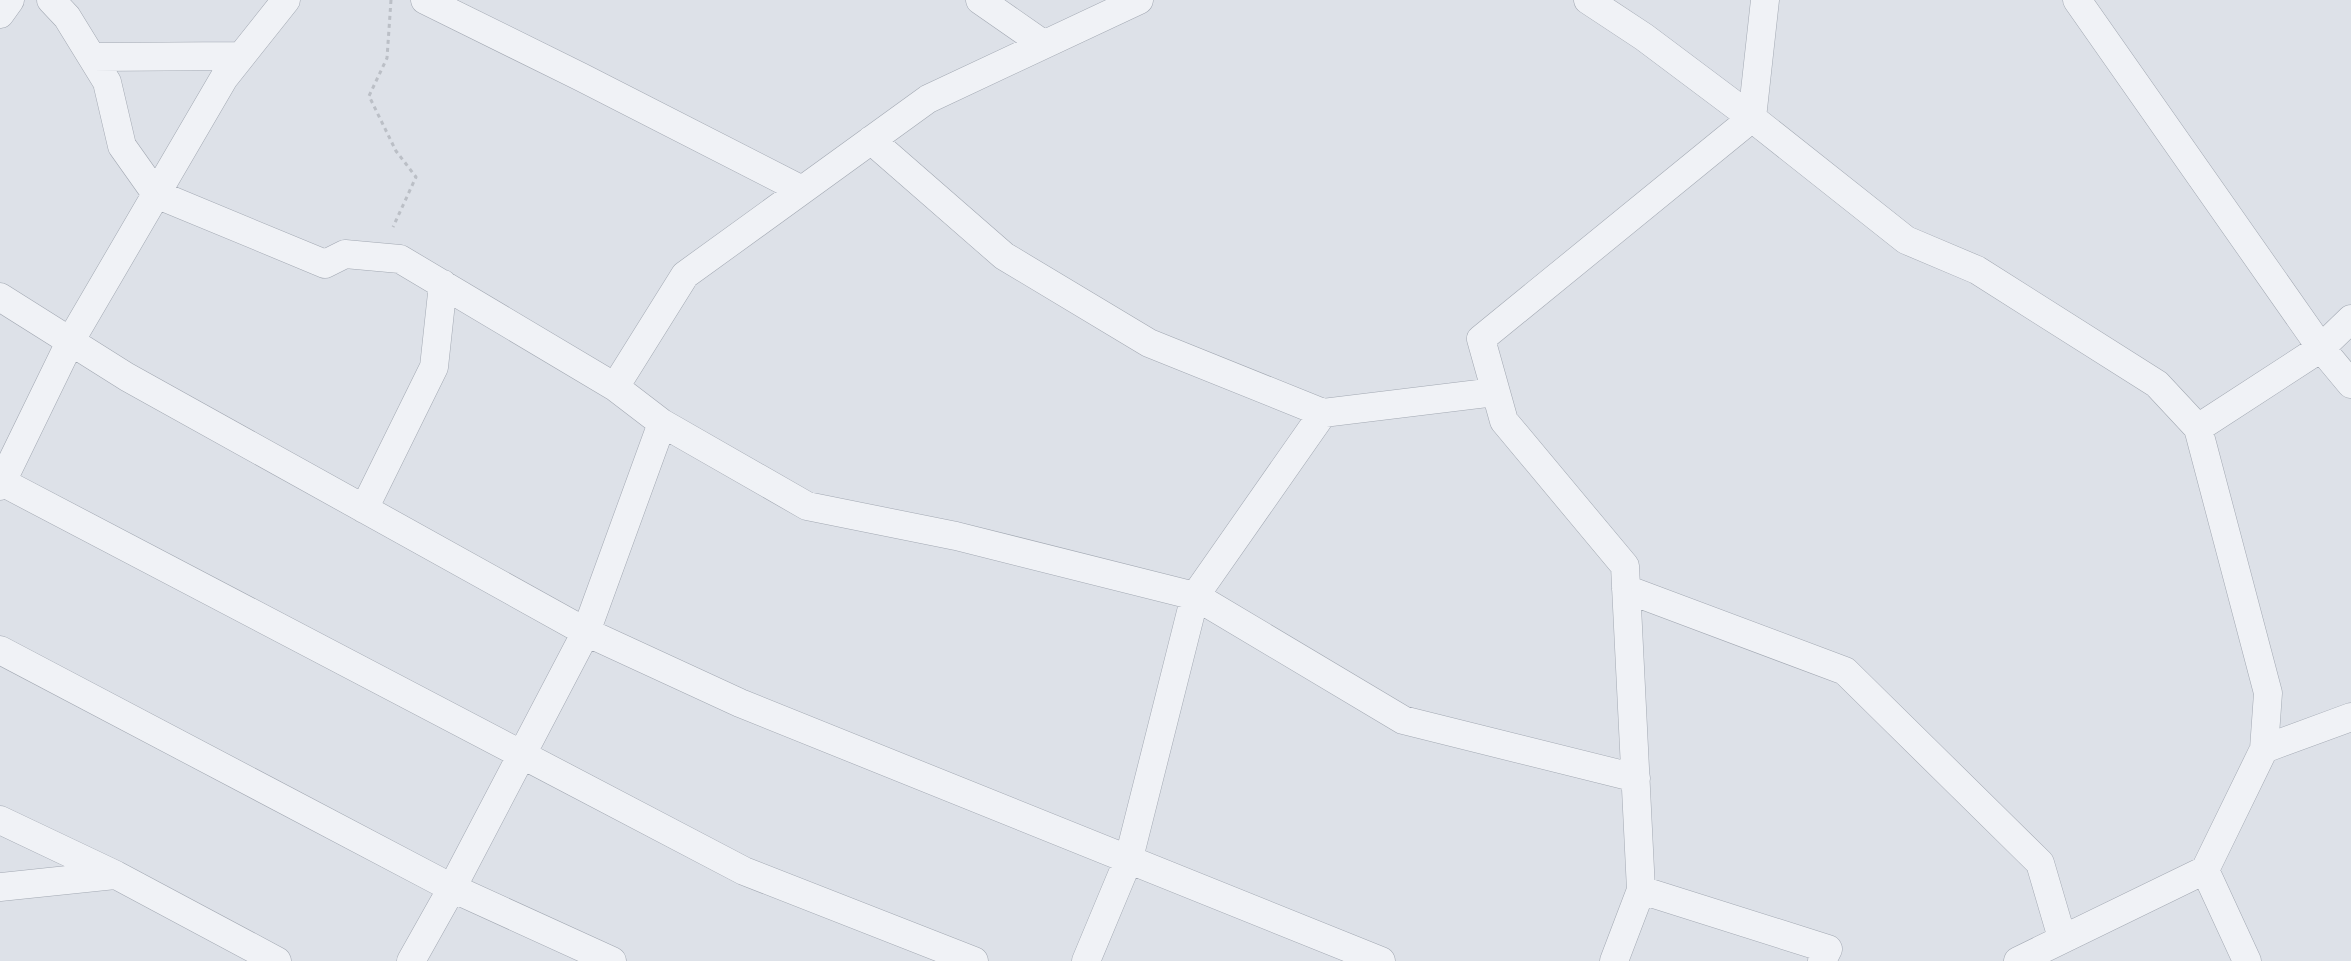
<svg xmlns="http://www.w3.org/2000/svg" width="2351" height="961" font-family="'IBM Plex Sans',sans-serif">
	<rect width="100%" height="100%" fill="#dde1e8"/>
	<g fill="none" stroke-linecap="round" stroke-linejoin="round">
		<g stroke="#a2a8b2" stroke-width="29">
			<path id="minor" d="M 51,0 L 67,17 L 107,82 L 122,146 L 156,194 L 325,264 L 345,254 L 400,259 L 615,387
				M 425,0 L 581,77 L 802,190
				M 980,0 L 1043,44
				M 1588,0 L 1644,37 L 1752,118 L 1906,240 L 1977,270 L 2157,384 L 2198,428
				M 2077,0 L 2321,348 L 2351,384
				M 0,14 L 10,0
				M 92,57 L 241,56
				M 871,140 L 1004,256 L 1149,343 L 1323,413
				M 0,297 L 127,377 L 586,632 L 740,703 L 1381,961
				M 662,423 L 615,387 L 685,275 L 928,99 L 1139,0
				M 0,481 L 744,871 L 974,961
				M 0,486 L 71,340 L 224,78 L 286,0
				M 364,509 L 434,367 L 443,284
				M 1626,589 L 1845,671 L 2040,863 L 2062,938
				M 0,650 L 452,888 L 612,961
				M 2264,749 L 2351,717
				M 0,820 L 116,875 L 277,961
				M 2205,870 L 2264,749 L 2268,693 L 2198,428 L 2321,348 L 2351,319
				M 0,887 L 115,875
				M 1641,890 L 1828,949 L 1822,961
				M 411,961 L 452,888 L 586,632 L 662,423 L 807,506 L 956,536 L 1195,596 L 1403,720 L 1636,778
				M 1086,961 L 1129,858 L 1195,596 L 1323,413 L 1495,392
				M 1614,961 L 1641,890 L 1625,566 L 1504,421 L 1481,339 L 1752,118 L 1765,0
				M 2018,961 L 2205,870 L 2247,961"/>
		</g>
		<path stroke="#bbbfc6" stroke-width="3" stroke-dasharray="4 4" stroke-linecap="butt" d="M 391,0 L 387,58 L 369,96 L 396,151 L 416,177 L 393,227"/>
		<use href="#minor" stroke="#f0f2f6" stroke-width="28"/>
	</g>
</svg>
